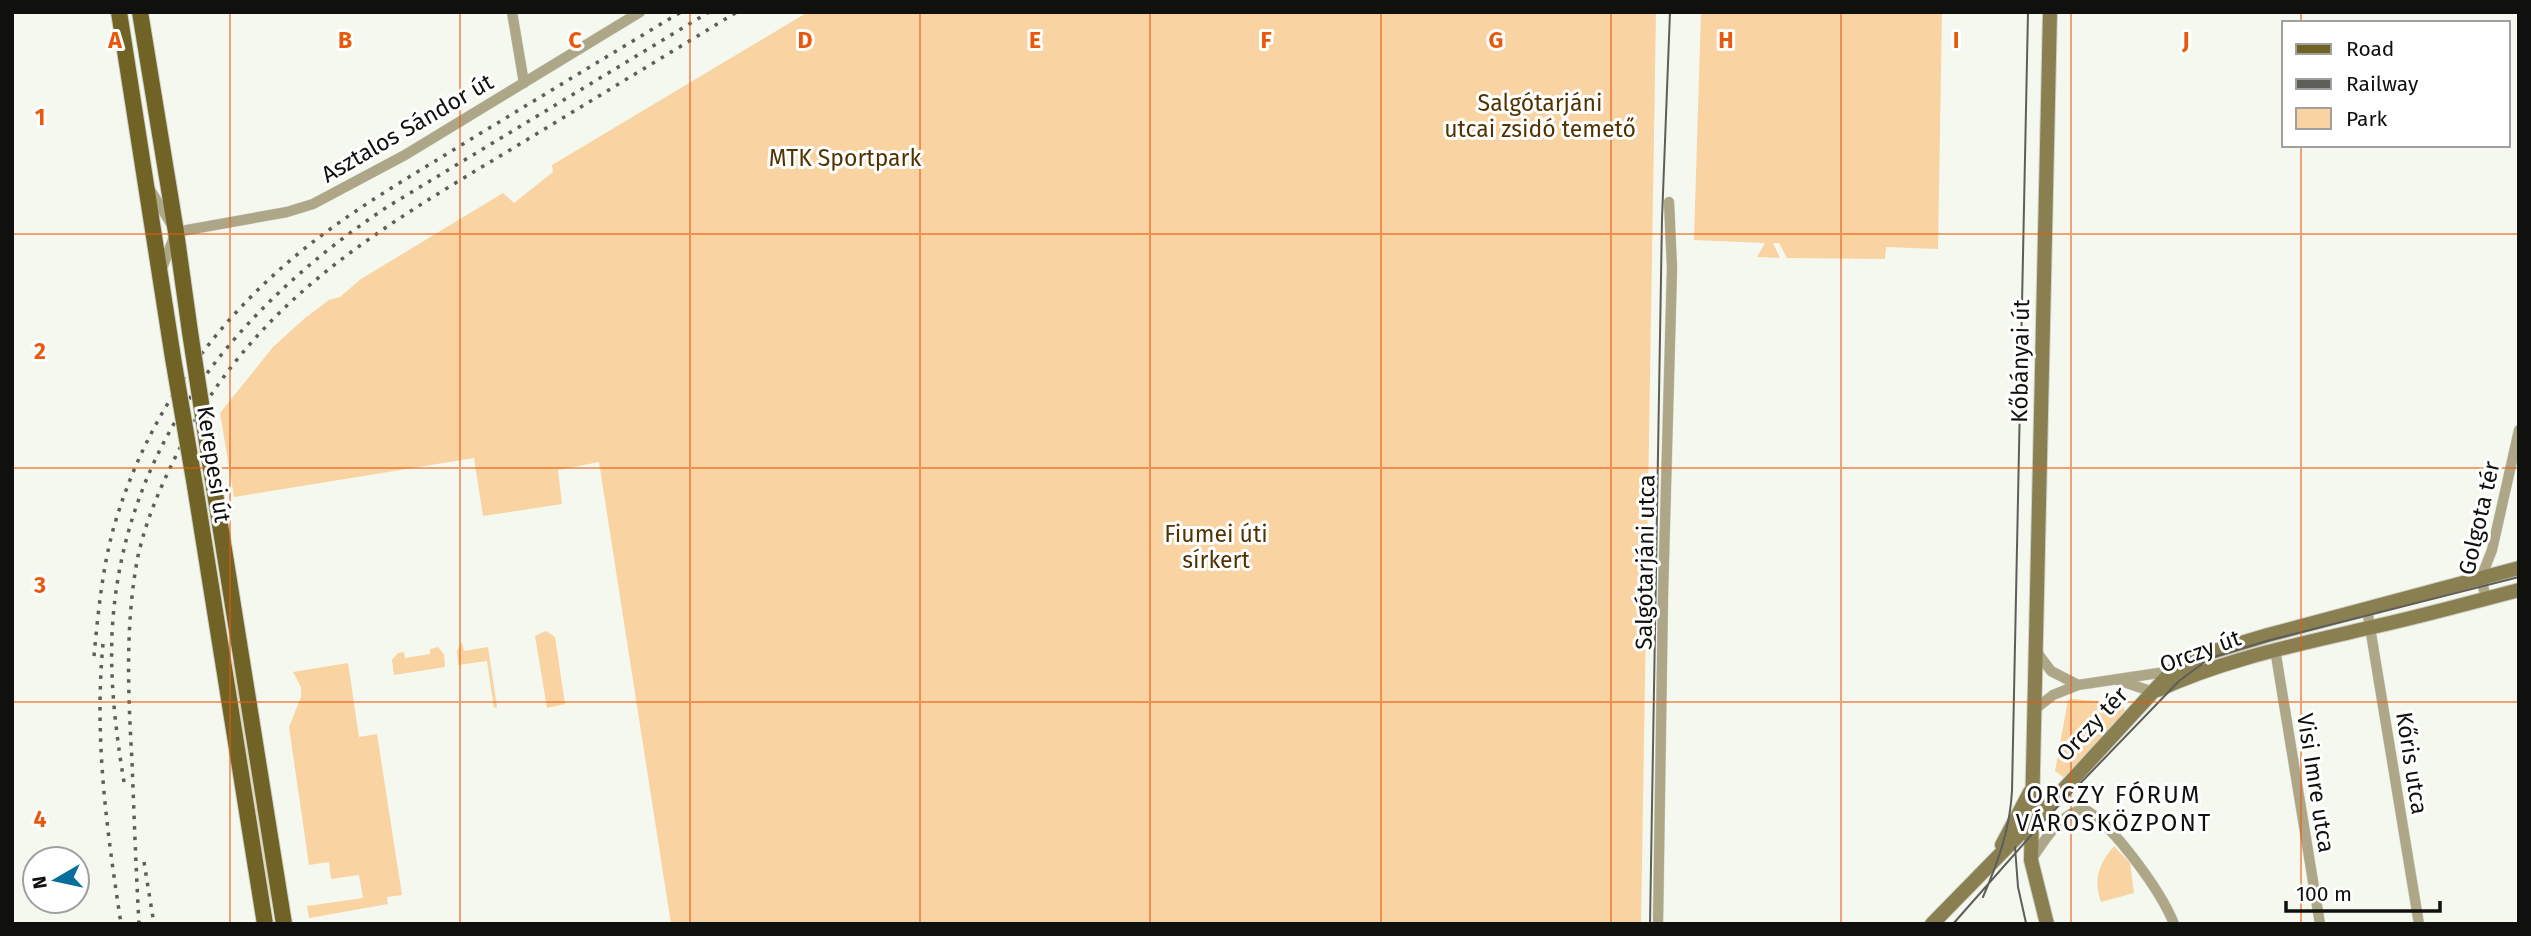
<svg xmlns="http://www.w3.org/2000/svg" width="2531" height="936" font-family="'Fira Sans',sans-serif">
	<rect width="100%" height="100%" fill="#f5f8ee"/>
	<path fill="#f9d3a2" d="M 808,12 L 1656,12 L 1641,924 L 671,924 L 599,462 L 558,470 L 562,504 L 483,516 L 474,458 L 234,497 L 220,413 L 273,347 L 305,318 L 329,300 L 340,297 L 361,279 L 503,193 L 514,203 L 553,172 L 552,165 Z
		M 1701,12 L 1942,12 L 1938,249 L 1886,247 L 1885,259 L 1787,258 L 1779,243 L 1773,243 L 1780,258 L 1757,257 L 1765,243 L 1694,240 Z
		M 546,631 L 555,637 L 565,704 L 547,708 L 535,636 Z
		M 462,642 L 464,651 L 488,647 L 497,707 L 494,708 L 487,661 L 458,665 L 457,651 Z
		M 438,647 L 444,654 L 445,667 L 394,675 L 392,660 L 398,653 L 404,652 L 405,658 L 430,654 L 430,649 Z
		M 232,661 L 234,663 L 274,898 L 270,899 Z
		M 348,663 L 359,737 L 377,734 L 402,895 L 387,897 L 388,904 L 309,918 L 307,906 L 363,898 L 359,875 L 331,879 L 329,862 L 309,865 L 289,727 L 301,697 L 301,687 L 293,672 Z
		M 2072,699 L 2122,703 L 2126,715 L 2066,779 L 2055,771 L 2068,700 Z
		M 2114,846 L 2130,863 L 2134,893 L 2101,902 C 2093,880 2099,863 2114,846 Z"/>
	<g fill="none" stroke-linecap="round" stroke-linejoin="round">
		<g stroke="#d0d3ca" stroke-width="11">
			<path id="street" d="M 512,12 L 524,83
				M 151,191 L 176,232 L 161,271
				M 176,232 L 287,212 L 313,204 L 405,155 L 640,12
				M 2486,598 L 2481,578 L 2492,550 L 2519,430
				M 2367,609 L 2419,924
				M 2275,649 L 2320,924
				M 2036,651 L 2051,671 L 2078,685
				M 2118,680 L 2153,692
				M 2034,710 L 2053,695 L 2078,685 L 2172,671
				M 2031,860 C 2045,840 2059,814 2084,809 C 2113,824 2162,893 2174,924
				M 1658,924 L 1663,596 L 1672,268 L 1669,202"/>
		</g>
		<g stroke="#d0d3ca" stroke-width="16">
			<path id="secondary" d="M 2158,690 C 2225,659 2296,645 2368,628 C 2419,617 2469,603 2519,590
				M 2002,845 L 2030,792
				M 1932,924 L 2063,790 L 2172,671 L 2208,653 L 2268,635 L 2519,568
				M 2047,924 L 2031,860 L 2050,12"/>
		</g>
		<g stroke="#d0d3ca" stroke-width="18">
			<path id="primary" d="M 119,12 L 173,358
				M 140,12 L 176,232 L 190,332
				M 210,462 L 284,924
				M 195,486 L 265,924"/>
		</g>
		<use href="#street" stroke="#ada687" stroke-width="10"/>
		<use href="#secondary" stroke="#8a7f51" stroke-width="14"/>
		<use href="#primary" stroke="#716326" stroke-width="16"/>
		<path stroke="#5d5e59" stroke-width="2" d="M 2015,847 L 2018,887 L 2026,923
			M 1983,897 C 1998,862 2010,829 2012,791 L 2028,12
			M 1650,924 L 1662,219 L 1670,12
			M 1953,924 L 2042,823 L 2179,681 L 2210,658 L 2270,640 L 2519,577"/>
		<path stroke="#5d5e59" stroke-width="3.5" stroke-dasharray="3.5 7" stroke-linecap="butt" d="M 103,644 C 94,739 107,831 121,924
			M 94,656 C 98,614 102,571 113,530 C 148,406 228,302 333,227 C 373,198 416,173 458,147 C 532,102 606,57 681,12
			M 124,782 C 116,733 110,684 112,634 C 121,447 237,307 387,207 L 709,12
			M 144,862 L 154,924
			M 139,924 C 136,869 134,815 132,761 C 128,693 125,623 138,556 C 147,516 163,481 182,444 C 258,298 379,229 515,147 C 589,102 663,57 737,12"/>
		<g stroke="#d0d3ca" stroke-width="18" stroke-linecap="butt">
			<path id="primary-bridge" d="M 190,332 L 210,462
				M 173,358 L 195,486"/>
		</g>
		<use href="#primary-bridge" stroke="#716326" stroke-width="16"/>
	</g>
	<path fill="none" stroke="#e8590c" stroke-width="2" stroke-opacity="0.55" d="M 230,12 L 230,924M 460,12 L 460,924M 690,12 L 690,924M 920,12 L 920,924M 1150,12 L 1150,924M 1381,12 L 1381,924M 1611,12 L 1611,924M 1841,12 L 1841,924M 2071,12 L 2071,924M 2301,12 L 2301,23M 2301,145 L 2301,924M 12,234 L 2519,234M 12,468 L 2519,468M 12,702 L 2519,702"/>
	<g text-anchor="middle" stroke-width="6" stroke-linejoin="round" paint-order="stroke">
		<g font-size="23" fill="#523300" stroke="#fff">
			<text x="1540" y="111">Salgótarjáni<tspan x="1540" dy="26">utcai zsidó temető</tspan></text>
			<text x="845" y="166">MTK Sportpark</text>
			<text x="1216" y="542">Fiumei úti<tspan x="1216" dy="26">sírkert</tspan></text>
		</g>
		<g font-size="23" fill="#10110e" stroke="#fff">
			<text transform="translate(407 128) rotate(-30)" y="8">Asztalos Sándor út</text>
			<text transform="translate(2020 361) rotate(-89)" y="8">Kőbányai út</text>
			<text transform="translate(214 464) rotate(81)" y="8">Kerepesi út</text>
			<text transform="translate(2479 518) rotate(-77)" y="8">Golgota tér</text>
			<text transform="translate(1645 562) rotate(-89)" y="8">Salgótarjáni utca</text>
			<text transform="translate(2200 651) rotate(-20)" y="8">Orczy út</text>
			<text transform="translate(2092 724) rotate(-47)" y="8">Orczy tér</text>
			<text transform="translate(2412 763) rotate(81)" y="8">Kőris utca</text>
			<text transform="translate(2316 783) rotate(81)" y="8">Visi Imre utca</text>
		</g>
		<g font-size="24" letter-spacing="2" fill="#10110e" stroke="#fff">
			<text x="2114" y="803">ORCZY FÓRUM<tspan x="2114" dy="28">VÁROSKÖZPONT</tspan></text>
		</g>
	</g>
	<g font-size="23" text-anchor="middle" font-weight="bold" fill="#e8590c" stroke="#fff" stroke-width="6" stroke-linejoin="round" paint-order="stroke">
		<text x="115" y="48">A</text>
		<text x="345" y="48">B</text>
		<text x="575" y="48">C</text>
		<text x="805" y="48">D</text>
		<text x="1035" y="48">E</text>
		<text x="1266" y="48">F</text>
		<text x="1496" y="48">G</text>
		<text x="1726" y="48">H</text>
		<text x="1956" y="48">I</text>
		<text x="2186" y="48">J</text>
		<text x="40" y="125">1</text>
		<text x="40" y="359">2</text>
		<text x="40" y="593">3</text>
		<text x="40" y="827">4</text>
	</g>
	<rect width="2531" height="936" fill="none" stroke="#10110e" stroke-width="28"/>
	<rect x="2282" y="21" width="228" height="126" fill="#ffffff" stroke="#9fa09f" stroke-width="2"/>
	<rect x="2296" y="44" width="35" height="10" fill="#716326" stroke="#9fa09f" stroke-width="2"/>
	<text x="2346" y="56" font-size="21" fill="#10110e">Road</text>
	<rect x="2296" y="79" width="35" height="10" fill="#5d5e59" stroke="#9fa09f" stroke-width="2"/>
	<text x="2346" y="91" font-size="21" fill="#10110e">Railway</text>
	<rect x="2296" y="108" width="35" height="21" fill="#f9d3a2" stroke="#9fa09f" stroke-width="2"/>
	<text x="2346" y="126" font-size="21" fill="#10110e">Park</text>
	<g transform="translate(56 880) rotate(261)"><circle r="33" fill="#ffffff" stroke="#9fa09f" stroke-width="2"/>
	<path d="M0-5L12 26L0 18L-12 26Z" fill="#076f9c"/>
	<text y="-10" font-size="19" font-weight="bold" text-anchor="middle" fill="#10110e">N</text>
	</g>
	<path d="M2286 901v10h154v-10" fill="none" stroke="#10110e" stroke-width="3.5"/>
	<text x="2296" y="901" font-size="21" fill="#10110e" stroke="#ffffff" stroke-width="5" paint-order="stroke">100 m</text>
</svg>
